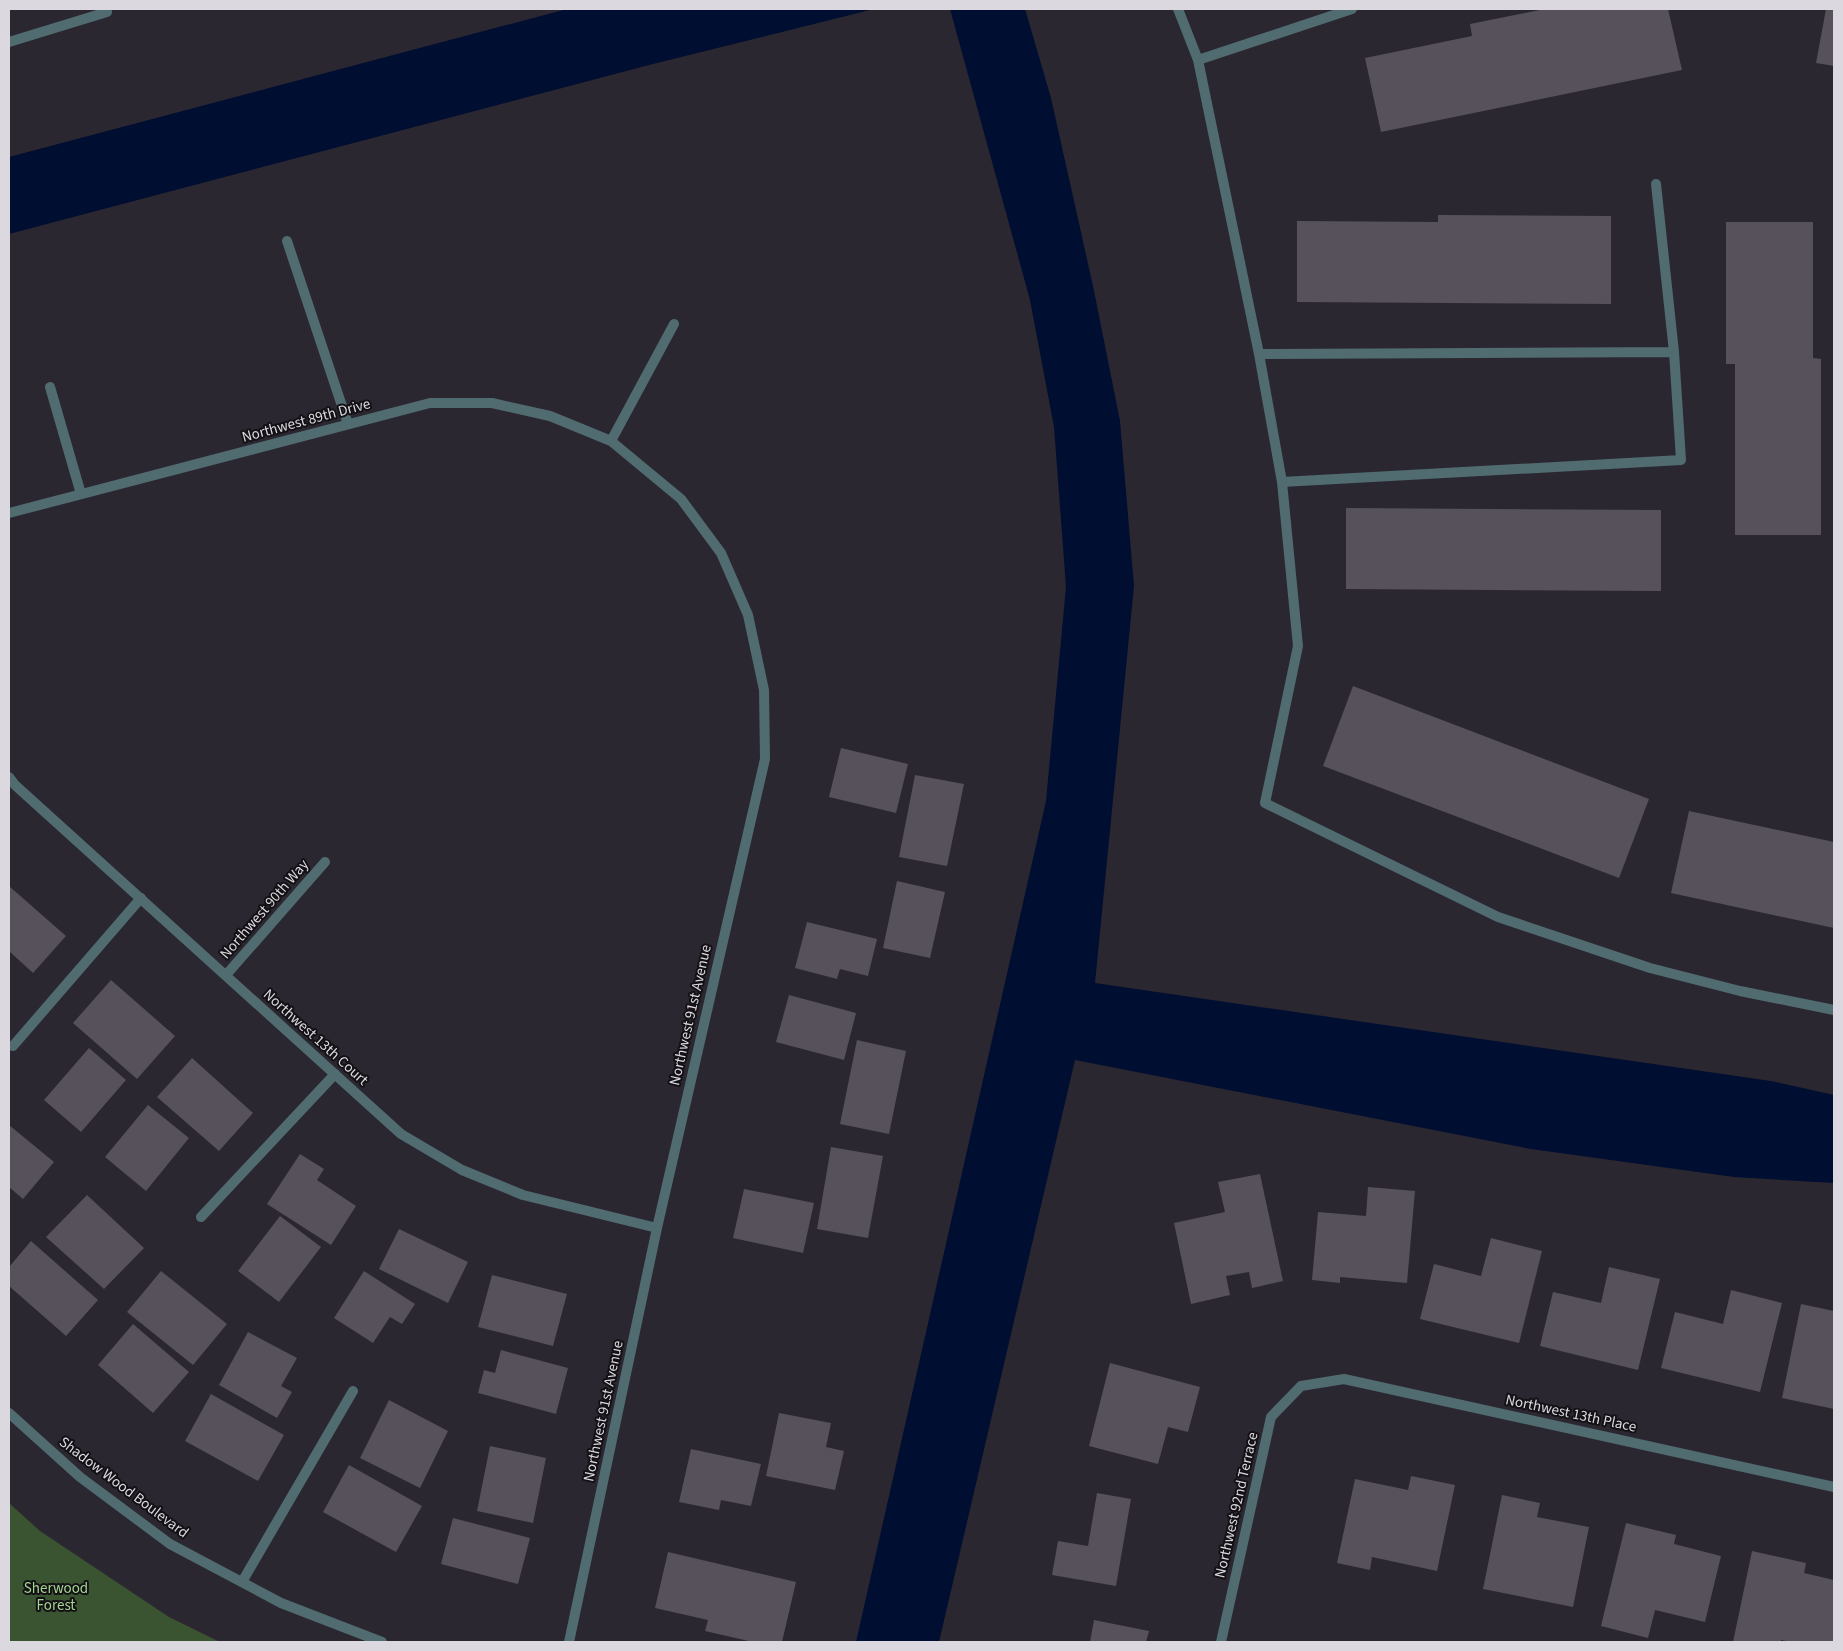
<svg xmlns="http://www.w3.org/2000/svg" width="1843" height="1651" font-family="'Source Sans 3',sans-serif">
	<rect width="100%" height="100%" fill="#2b2730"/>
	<path fill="#3a5331" d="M 9,1503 L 40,1531 L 169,1617 L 220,1642 L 9,1642 Z"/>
	<path fill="#000e31" d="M 567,9 L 874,9 L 649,65 L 9,234 L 9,157 Z
		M 950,9 L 1025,9 L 1051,98 L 1093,286 L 1120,421 L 1134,586 L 1095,983 L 1771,1081 L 1834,1095 L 1834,1183 L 1734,1177 L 1531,1149 L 1075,1060 L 939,1642 L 856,1642 L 1046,801 L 1066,587 L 1054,427 L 1030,300 Z"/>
	<path fill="#56515b" d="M 1545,9 L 1668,9 L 1682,70 L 1381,132 L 1365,58 L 1472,36 L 1470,24 Z
		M 1826,9 L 1834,9 L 1834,66 L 1816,63 Z
		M 1438,215 L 1611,216 L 1611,304 L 1297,302 L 1297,221 L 1438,222 Z
		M 1726,222 L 1813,222 L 1813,358 L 1821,359 L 1821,535 L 1735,535 L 1735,364 L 1726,364 Z
		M 1346,508 L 1661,510 L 1661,591 L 1346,589 Z
		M 1353,686 L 1649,799 L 1619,878 L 1323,766 Z
		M 841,748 L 908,764 L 896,813 L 829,797 Z
		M 915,775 L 964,784 L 947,866 L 899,857 Z
		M 1689,811 L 1834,842 L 1834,928 L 1671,893 Z
		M 897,881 L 945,892 L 930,958 L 883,948 Z
		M 9,886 L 66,936 L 33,973 L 9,951 Z
		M 807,922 L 877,939 L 868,976 L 840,969 L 837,979 L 795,968 Z
		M 111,980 L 175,1036 L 137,1079 L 73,1023 Z
		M 789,995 L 856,1013 L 844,1060 L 776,1042 Z
		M 857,1040 L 906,1051 L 889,1134 L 840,1124 Z
		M 89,1048 L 126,1080 L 81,1132 L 44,1100 Z
		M 192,1058 L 253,1113 L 219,1151 L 157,1097 Z
		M 148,1105 L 189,1138 L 146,1191 L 105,1157 Z
		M 9,1125 L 54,1162 L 23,1199 L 9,1187 Z
		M 831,1147 L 883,1156 L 868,1238 L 817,1229 Z
		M 300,1154 L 324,1169 L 317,1180 L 356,1206 L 331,1245 L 267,1204 Z
		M 1260,1174 L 1283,1281 L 1252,1288 L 1249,1272 L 1226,1276 L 1230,1295 L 1191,1304 L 1174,1223 L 1225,1212 L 1218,1182 Z
		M 1368,1187 L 1415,1191 L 1407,1283 L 1340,1277 L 1340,1283 L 1312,1280 L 1318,1212 L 1366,1216 Z
		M 744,1189 L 814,1203 L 803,1253 L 733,1238 Z
		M 87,1195 L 144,1248 L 104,1289 L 46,1237 Z
		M 280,1216 L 321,1247 L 279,1302 L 238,1271 Z
		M 399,1229 L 468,1262 L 448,1303 L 379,1269 Z
		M 1491,1238 L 1542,1251 L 1519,1343 L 1420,1319 L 1434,1264 L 1481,1276 Z
		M 31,1241 L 98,1300 L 66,1336 L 9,1286 L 9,1267 Z
		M 1609,1267 L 1660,1279 L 1638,1370 L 1540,1346 L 1553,1292 L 1601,1303 Z
		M 161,1271 L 227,1324 L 193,1365 L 127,1312 Z
		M 364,1271 L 415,1304 L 402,1324 L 390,1317 L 373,1343 L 334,1318 Z
		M 492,1275 L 567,1294 L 553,1346 L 478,1327 Z
		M 1731,1290 L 1782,1303 L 1760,1392 L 1661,1368 L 1675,1312 L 1723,1324 Z
		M 1801,1304 L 1834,1311 L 1834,1409 L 1782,1398 Z
		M 133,1324 L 189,1372 L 153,1413 L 98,1365 Z
		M 248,1332 L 297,1358 L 281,1386 L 292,1392 L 277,1418 L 219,1385 Z
		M 501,1350 L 568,1368 L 556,1414 L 478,1393 L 484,1370 L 495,1373 Z
		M 1110,1363 L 1200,1387 L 1188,1432 L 1168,1427 L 1158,1464 L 1089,1446 Z
		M 211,1394 L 284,1435 L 258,1481 L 185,1441 Z
		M 389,1400 L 448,1431 L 420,1488 L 360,1458 Z
		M 779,1413 L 831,1423 L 826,1447 L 844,1451 L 835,1490 L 766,1476 Z
		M 490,1446 L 546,1458 L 533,1523 L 477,1511 Z
		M 691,1449 L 761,1464 L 751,1506 L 721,1500 L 719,1510 L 679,1502 Z
		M 349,1465 L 422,1506 L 396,1552 L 323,1512 Z
		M 1411,1476 L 1455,1485 L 1437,1571 L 1372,1557 L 1370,1570 L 1337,1563 L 1355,1479 L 1408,1490 Z
		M 1097,1493 L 1131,1499 L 1116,1586 L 1052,1575 L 1058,1541 L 1088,1546 Z
		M 1502,1495 L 1540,1503 L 1537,1517 L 1589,1527 L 1573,1607 L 1483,1589 Z
		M 453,1518 L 530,1538 L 518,1584 L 441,1564 Z
		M 1626,1523 L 1676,1535 L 1674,1544 L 1721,1556 L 1705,1622 L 1655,1610 L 1648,1638 L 1601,1626 Z
		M 1752,1551 L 1806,1563 L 1804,1573 L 1834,1580 L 1834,1642 L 1791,1642 L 1781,1640 L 1781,1642 L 1733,1642 Z
		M 668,1552 L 796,1582 L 782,1642 L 753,1642 L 705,1631 L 708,1620 L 655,1608 Z
		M 1094,1620 L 1149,1631 L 1146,1642 L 1090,1642 Z"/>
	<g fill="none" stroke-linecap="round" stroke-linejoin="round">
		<path stroke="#506c70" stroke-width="10" d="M 1178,9 L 1198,60 L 1259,354 L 1282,482 L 1298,646 L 1265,803 L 1498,917 L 1650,968 L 1740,991 L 1834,1010
			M 9,42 L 107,12 L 106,9
			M 1198,60 L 1352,9
			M 1656,184 L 1674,352
			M 287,241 L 348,424
			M 1259,354 L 1674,352 L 1681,460 L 1282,482
			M 50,387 L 81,494
			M 13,1046 L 141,898
			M 201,1217 L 335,1074
			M 242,1582 L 353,1391"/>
		<path stroke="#506c70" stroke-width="10" d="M 611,441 L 674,324
			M 9,513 L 430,403 L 492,403 L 550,416 L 611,441 L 681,499 L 721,553 L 748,615 L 764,690 L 765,759 L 657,1228 L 569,1642
			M 9,777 L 15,785 L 401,1134 L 462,1170 L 523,1195 L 657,1228
			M 226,975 L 325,862
			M 9,1413 L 80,1477 L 170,1544 L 281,1603 L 382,1642
			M 1221,1642 L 1271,1417 L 1301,1386 L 1344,1379 L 1834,1487"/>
	</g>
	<g text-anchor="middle" stroke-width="4" stroke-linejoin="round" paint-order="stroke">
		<g font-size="15" fill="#dbd9df" stroke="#131115">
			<text transform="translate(306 420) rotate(-15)" y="5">Northwest 89th Drive</text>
			<text transform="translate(264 909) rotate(-49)" y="5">Northwest 90th Way</text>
			<text transform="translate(690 1015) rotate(-77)" y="5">Northwest 91st Avenue</text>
			<text transform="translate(316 1037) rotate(42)" y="5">Northwest 13th Court</text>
			<text transform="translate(603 1411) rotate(-78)" y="5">Northwest 91st Avenue</text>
			<text transform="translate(1571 1413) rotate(12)" y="5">Northwest 13th Place</text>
			<text transform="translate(124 1487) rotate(37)" y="5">Shadow Wood Boulevard</text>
			<text transform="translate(1236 1505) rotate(-77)" y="5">Northwest 92nd Terrace</text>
		</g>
		<g font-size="15" fill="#a4d590" stroke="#131115">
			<text x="56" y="1593">Sherwood<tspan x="56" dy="17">Forest</tspan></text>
		</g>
	</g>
	<rect width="1843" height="1651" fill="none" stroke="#dbd9df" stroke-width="20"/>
</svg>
